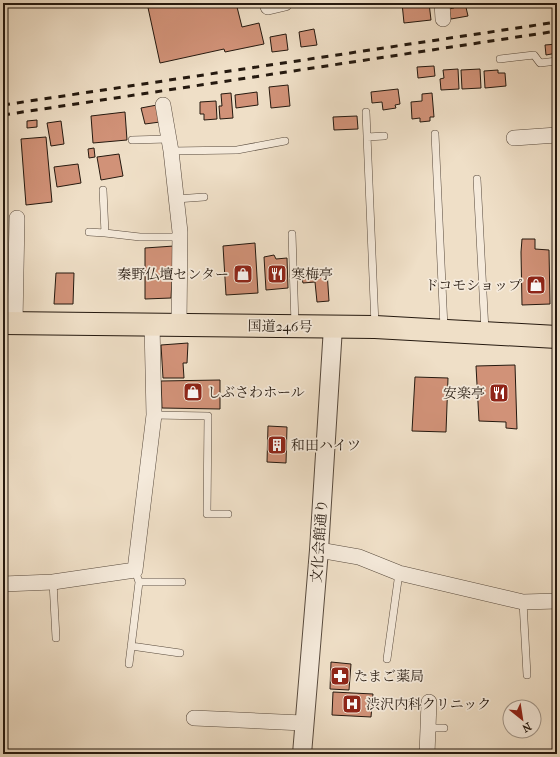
<svg xmlns="http://www.w3.org/2000/svg" width="560" height="757" font-family="'IM FELL French Canon','Noto Serif JP',serif">
	<rect width="100%" height="100%" fill="#efdfc7"/>
	<filter id="stains"><feTurbulence type="fractalNoise" baseFrequency=".005" numOctaves="4"/><feColorMatrix values="0 0 0 0 .2 0 0 0 0 .09 0 0 0 0 .02 0 0 0 .5 -.17"/></filter>
	<radialGradient id="worn" r=".72"><stop offset=".6" stop-color="#630" stop-opacity="0"/><stop offset="1" stop-color="#630" stop-opacity=".3"/></radialGradient>
	<path fill="#d19278" stroke="#25190f" d="M 147,3 L 236,3 L 242,27 L 259,23 L 264,44 L 225,52 L 224,49 L 160,63 Z
		M 402,3 L 429,3 L 431,20 L 404,23 Z
		M 453,3 L 465,3 L 468,16 L 451,19 L 449,9 L 454,8 Z
		M 314,29 L 317,45 L 301,47 L 299,32 Z
		M 286,34 L 288,50 L 272,52 L 270,37 Z
		M 557,44 L 557,53 L 546,55 L 545,45 Z
		M 434,66 L 435,76 L 418,78 L 417,67 Z
		M 458,69 L 459,89 L 441,90 L 440,79 L 444,78 L 443,70 Z
		M 480,69 L 481,88 L 462,89 L 461,70 Z
		M 498,70 L 498,73 L 505,73 L 506,86 L 485,88 L 484,71 Z
		M 288,85 L 290,106 L 271,108 L 269,87 Z
		M 398,89 L 400,104 L 395,105 L 396,108 L 383,110 L 382,102 L 372,103 L 371,92 Z
		M 257,92 L 258,105 L 236,108 L 235,95 Z
		M 231,93 L 233,118 L 220,119 L 219,106 L 222,106 L 221,94 Z
		M 432,93 L 434,117 L 430,117 L 430,121 L 420,122 L 420,118 L 412,119 L 411,102 L 422,101 L 422,94 Z
		M 216,101 L 217,119 L 204,120 L 204,114 L 200,114 L 200,102 Z
		M 157,105 L 160,122 L 145,124 L 141,108 Z
		M 125,112 L 127,140 L 93,143 L 91,116 Z
		M 357,116 L 358,129 L 334,130 L 333,117 Z
		M 37,120 L 37,127 L 27,128 L 27,121 Z
		M 61,121 L 64,144 L 51,146 L 47,123 Z
		M 46,137 L 52,202 L 26,205 L 21,139 Z
		M 94,148 L 95,157 L 89,158 L 88,149 Z
		M 119,154 L 123,176 L 101,180 L 97,157 Z
		M 78,164 L 81,183 L 57,187 L 54,167 Z
		M 522,239 L 535,239 L 535,249 L 549,250 L 550,304 L 522,305 L 521,252 Z
		M 255,243 L 258,293 L 226,295 L 223,246 Z
		M 174,246 L 171,298 L 145,299 L 145,248 Z
		M 274,255 L 276,259 L 287,258 L 288,288 L 266,290 L 264,257 Z
		M 327,271 L 329,301 L 317,302 L 315,282 L 303,283 L 301,274 Z
		M 56,273 L 74,273 L 73,304 L 54,304 Z
		M 188,343 L 187,363 L 183,363 L 184,378 L 163,378 L 161,345 Z
		M 515,365 L 517,429 L 506,428 L 506,422 L 479,421 L 476,366 Z
		M 415,377 L 448,378 L 446,432 L 412,431 Z
		M 220,380 L 220,409 L 162,408 L 161,381 Z
		M 268,426 L 287,427 L 286,463 L 267,462 Z
		M 331,662 L 351,664 L 349,690 L 330,689 Z
		M 333,692 L 373,694 L 371,717 L 332,715 Z"/>
	<g fill="none" stroke-linecap="round" stroke-linejoin="round">
		<g stroke="#584a3d" stroke-width="8">
			<path id="service" d="M 500,59 L 534,55 L 540,63 L 557,61
				M 366,112 L 375,325
				M 435,134 L 444,328
				M 367,137 L 384,136
				M 132,140 L 168,139
				M 171,151 L 237,150 L 285,141
				M 477,179 L 485,331
				M 103,190 L 105,233 L 140,237 L 179,237
				M 176,199 L 204,197
				M 89,232 L 105,233
				M 292,234 L 295,324
				M 154,415 L 208,416 L 207,514 L 228,514
				M 53,582 L 56,638
				M 139,582 L 182,582
				M 523,602 L 527,675
				M 131,646 L 180,653
				M 387,659 L 399,573
				M 129,664 L 139,582 L 135,570
				M 428,728 L 444,728"/>
		</g>
		<g stroke="#584a3d" stroke-width="16">
			<path id="minor" d="M 267,3 L 268,7 L 285,3
				M 442,3 L 443,19
				M 163,105 L 171,151 L 180,232 L 179,324
				M 514,138 L 557,135
				M 15,323 L 17,218
				M 319,550 L 359,557 L 399,573 L 523,602 L 557,601
				M 3,584 L 53,582 L 135,570 L 154,415 L 152,324
				M 194,718 L 303,723
				M 427,754 L 429,702"/>
		</g>
		<g stroke="#584a3d" stroke-width="20">
			<path id="tertiary" d="M 302,754 L 319,550 L 333,327"/>
		</g>
		<g stroke="#25190f" stroke-width="24">
			<path id="trunk" d="M 3,323 L 375,327 L 557,337"/>
		</g>
		<use href="#service" stroke="#f5eadb" stroke-width="7"/>
		<use href="#minor" stroke="#f5eadb" stroke-width="15"/>
		<use href="#tertiary" stroke="#f5eadb" stroke-width="18"/>
		<use href="#trunk" stroke="#efdfc7" stroke-width="22"/>
		<path stroke="#25190f" stroke-width="3" stroke-dasharray="7 7" stroke-linecap="butt" d="M 3,105 L 557,22
			M 3,115 L 557,31"/>
	</g>
	<defs>
		<g id="shop-square" transform="scale(1)"><rect x="-9" y="-9" width="18" height="18" rx="4" fill="#8f2418" stroke="#f5eadb"/><path d="M-5-2.5h2.3a2.7 3.5 0 0 1 5.4 0H5L5.5 6h-11ZM-1.5-2.5h3a1.5 2.3 0 0 0-3 0Z" fill="#fff"/></g>
		<g id="restaurant-square" transform="scale(1)"><rect x="-9" y="-9" width="18" height="18" rx="4" fill="#8f2418" stroke="#f5eadb"/><path d="M-5-6h1v4h1v-4h1v4h1v-4h1v5L-1.5 .5V6h-2V.5L-5-1ZM5-6V6H3V1.5H1.5Q1.5-4 5-6Z" fill="#fff"/></g>
		<g id="building-square" transform="scale(1)"><rect x="-9" y="-9" width="18" height="18" rx="4" fill="#8f2418" stroke="#f5eadb"/><path d="M-4-6H4V6H1V3H-1V6H-4ZM-2.5-4.3h1.7v1.8h-1.7ZM.8-4.3h1.7v1.8H.8ZM-2.5-1h1.7V.8h-1.7ZM.8-1h1.7V.8H.8Z" fill="#fff"/></g>
		<g id="pharmacy-square" transform="scale(1)"><rect x="-9" y="-9" width="18" height="18" rx="4" fill="#8f2418" stroke="#f5eadb"/><path d="M-2-6h4v4h4v4h-4v4h-4v-4h-4v-4h4Z" fill="#fff"/></g>
		<g id="hospital-square" transform="scale(1)"><rect x="-9" y="-9" width="18" height="18" rx="4" fill="#8f2418" stroke="#f5eadb"/><path d="M-5-5h3v3.5h4V-5h3V5h-3V1.5h-4V5h-3Z" fill="#fff"/></g>
	</defs>
	<g fill-rule="evenodd">
		<use href="#shop-square" x="243" y="274"/>
		<use href="#restaurant-square" x="277" y="274"/>
		<use href="#shop-square" x="536" y="285"/>
		<use href="#shop-square" x="193" y="392"/>
		<use href="#restaurant-square" x="499" y="393"/>
		<use href="#building-square" x="277" y="445"/>
		<use href="#pharmacy-square" x="340" y="676"/>
		<use href="#hospital-square" x="352" y="704"/>
	</g>
	<g text-anchor="middle" stroke-width="3.5" stroke-linejoin="round" paint-order="stroke">
		<g font-size="14" fill="#25190f" stroke="#f5eadb" text-anchor="start">
			<text x="229" y="279" text-anchor="end">秦野仏壇センター</text>
			<text x="291" y="279">寒梅亭</text>
			<text x="522" y="290" text-anchor="end">ドコモショップ</text>
			<text x="207" y="397">しぶさわホール</text>
			<text x="485" y="398" text-anchor="end">安楽亭</text>
			<text x="291" y="450">和田ハイツ</text>
			<text x="354" y="681">たまご薬局</text>
			<text x="366" y="709">渋沢内科クリニック</text>
		</g>
		<g font-size="14" fill="#25190f" stroke="#f5eadb">
			<text transform="translate(280 326) rotate(1)" y="5">国道246号</text>
			<text transform="translate(319 541) rotate(-86)" y="5">文化会館通り</text>
		</g>
	</g>
	<rect width="560" height="757" fill="none" stroke="#efdfc7" stroke-width="16"/>
	<rect x="4" y="4" width="552" height="749" fill="none" stroke="#25190f" stroke-width="2"/>
	<rect x="8" y="8" width="544" height="741" fill="none" stroke="#25190f"/>
	<g transform="translate(522 719) rotate(150)"><circle r="19" fill="#f5eadb" stroke="#a29689"/>
	<path d="M0-3L7 15L0 10L-7 15Z" fill="#8f2418"/>
	<text y="-6" font-size="11" font-weight="bold" text-anchor="middle" fill="#25190f">N</text>
	</g>
	<rect width="100%" height="100%" filter="url(#stains)"/>
	<rect width="100%" height="100%" fill="url(#worn)"/>
</svg>
